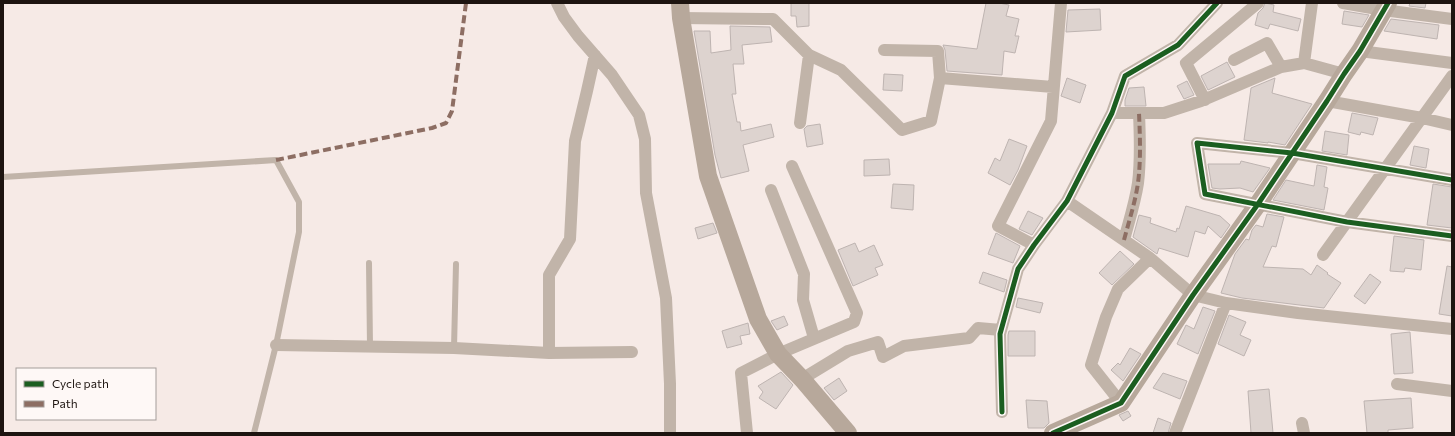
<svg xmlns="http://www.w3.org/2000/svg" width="1455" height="436" font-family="Commissioner,sans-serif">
	<rect width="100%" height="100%" fill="#f6eae6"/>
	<path fill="#ddd3cf" stroke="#beb4b1" d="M 791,3 L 809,3 L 809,26 L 797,27 L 796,16 L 791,16 Z
		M 986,3 L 999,3 L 1009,5 L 1006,16 L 1019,19 L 1015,36 L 1019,36 L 1015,53 L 1004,51 L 1002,75 L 947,71 L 945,50 L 943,45 L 977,49 Z
		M 1265,3 L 1274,5 L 1273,12 L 1301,19 L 1298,31 L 1270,24 L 1268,29 L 1255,25 L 1258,13 L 1263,8 Z
		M 1410,3 L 1426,3 L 1425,8 L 1409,6 Z
		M 1100,9 L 1101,30 L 1066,32 L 1068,10 Z
		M 1344,11 L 1369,15 L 1362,27 L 1342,24 Z
		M 1391,19 L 1439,25 L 1437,39 L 1384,31 Z
		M 730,26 L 770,27 L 772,42 L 742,45 L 744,64 L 733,64 L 736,94 L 732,94 L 737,122 L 740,122 L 741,131 L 771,124 L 774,137 L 743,145 L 749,171 L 721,178 L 715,155 L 694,31 L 710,31 L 711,53 L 731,50 Z
		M 1227,62 L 1235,77 L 1208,90 L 1201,76 Z
		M 884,74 L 903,75 L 902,91 L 883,90 Z
		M 1067,78 L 1086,85 L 1080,103 L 1061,96 Z
		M 1275,78 L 1272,93 L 1312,104 L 1285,145 L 1268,142 L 1268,143 L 1244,140 L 1251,88 Z
		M 1187,81 L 1194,95 L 1184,99 L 1177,86 Z
		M 1144,87 L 1146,106 L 1125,106 L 1125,100 L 1129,88 Z
		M 1352,113 L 1378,118 L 1373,135 L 1361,132 L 1360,135 L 1348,132 Z
		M 820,124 L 823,144 L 807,147 L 804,129 L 807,126 Z
		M 1325,131 L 1349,135 L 1347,155 L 1322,151 Z
		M 1009,139 L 1027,146 L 1018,170 L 1010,185 L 988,173 L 995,158 L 1000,161 Z
		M 1414,146 L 1429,149 L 1426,168 L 1410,165 Z
		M 889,159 L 890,175 L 864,176 L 864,160 Z
		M 1241,161 L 1270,168 L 1253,192 L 1240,188 L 1220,189 L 1212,188 L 1208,164 L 1240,164 Z
		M 1317,165 L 1327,167 L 1324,187 L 1328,188 L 1324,210 L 1273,200 L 1286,180 L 1314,186 Z
		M 893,184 L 914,185 L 913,210 L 891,208 Z
		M 1433,184 L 1452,187 L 1452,228 L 1427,225 Z
		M 1186,206 L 1220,216 L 1230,225 L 1221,238 L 1208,226 L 1205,234 L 1195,231 L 1188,257 L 1159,248 L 1157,254 L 1133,237 L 1139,215 L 1151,218 L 1150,223 L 1176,232 L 1177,228 L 1179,229 Z
		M 1028,211 L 1043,218 L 1032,235 L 1019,229 Z
		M 1267,214 L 1284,217 L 1276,247 L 1272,246 L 1263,267 L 1303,269 L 1311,275 L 1317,265 L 1328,273 L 1327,274 L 1341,283 L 1324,308 L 1242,298 L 1221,293 L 1235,254 L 1246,239 L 1249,240 L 1252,230 L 1256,225 L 1263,227 Z
		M 713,223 L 717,233 L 698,239 L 695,228 Z
		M 996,233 L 1020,246 L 1013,263 L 988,254 Z
		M 1394,236 L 1424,240 L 1421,270 L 1405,268 L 1404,272 L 1390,271 Z
		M 855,243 L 859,252 L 874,245 L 883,265 L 875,268 L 878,275 L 853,286 L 838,250 Z
		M 1120,251 L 1134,264 L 1112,285 L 1099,273 Z
		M 1447,266 L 1452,267 L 1452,316 L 1439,314 Z
		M 983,272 L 1007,280 L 1004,292 L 979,283 Z
		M 1370,274 L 1381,282 L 1365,304 L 1354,296 Z
		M 1018,298 L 1043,303 L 1040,313 L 1016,307 Z
		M 1203,307 L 1215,311 L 1198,354 L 1177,344 L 1186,325 L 1194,329 Z
		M 1229,315 L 1246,322 L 1240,335 L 1251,340 L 1244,356 L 1218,344 Z
		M 784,316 L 788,325 L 777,330 L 771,321 Z
		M 748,323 L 750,334 L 740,336 L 742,344 L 727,348 L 722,331 Z
		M 1009,331 L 1035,331 L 1035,356 L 1008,356 L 1008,335 Z
		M 1410,332 L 1413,373 L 1394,374 L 1391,334 Z
		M 1130,348 L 1141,354 L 1123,381 L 1111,370 L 1118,363 L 1120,365 Z
		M 781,372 L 793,385 L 776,409 L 759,398 L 763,392 L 758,386 Z
		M 1163,373 L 1187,381 L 1180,399 L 1153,388 Z
		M 839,378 L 847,391 L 834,400 L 824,388 Z
		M 1269,389 L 1273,433 L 1251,433 L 1248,391 Z
		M 1411,398 L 1413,428 L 1388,430 L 1388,433 L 1367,433 L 1364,401 Z
		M 1026,400 L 1047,401 L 1049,423 L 1044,428 L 1028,428 Z
		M 1128,411 L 1131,416 L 1123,421 L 1119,415 Z
		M 1158,418 L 1171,423 L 1168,433 L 1153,433 Z"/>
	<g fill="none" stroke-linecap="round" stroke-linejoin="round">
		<path stroke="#c1b4a9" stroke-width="6" d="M 3,177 L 276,160 L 299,202 L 299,232 L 276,345 L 254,433
			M 369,263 L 370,347
			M 454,348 L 456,264"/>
		<path stroke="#c1b4a9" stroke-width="12" d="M 557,3 L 564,17 L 578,36 L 612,75 L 639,115 L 645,139 L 646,193 L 666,298 L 670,384 L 670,433
			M 1343,3 L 1383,10 L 1452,19
			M 681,18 L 773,19 L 809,55 L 841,70 L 902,130 L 931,121 L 940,78 L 1053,87
			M 884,50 L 938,51 L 940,78
			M 1360,51 L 1452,63
			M 1234,60 L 1267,43 L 1281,67
			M 1304,63 L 1312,3
			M 1205,100 L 1186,63 L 1258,3
			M 1327,101 L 1422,118 L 1452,125
			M 1112,113 L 1164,113 L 1201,101 L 1281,67 L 1304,63 L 1344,74
			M 800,123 L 809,55
			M 1452,180 L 1292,153 L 1197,143 L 1205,194 L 1347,222 L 1452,236
			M 771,190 L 804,274 L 803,300 L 814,338
			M 1067,201 L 1150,258 L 1193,295 L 1226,303 L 1298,313 L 1452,329
			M 1124,240 C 1129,221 1135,203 1138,183 C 1141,160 1140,136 1139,113
			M 1034,245 L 998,226 L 1051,121 L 1061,3
			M 1323,255 L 1452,76
			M 276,345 L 454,348 L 549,353 L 632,352
			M 549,353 L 549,275 L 570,239 L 575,141 L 587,91 L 595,55
			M 802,379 L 848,351 L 878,342 L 883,357 L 904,346 L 969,338 L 978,328 L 1001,330
			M 1397,384 L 1452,391
			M 1121,403 L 1091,365 L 1106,317 L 1118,289 L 1150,258
			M 1002,412 L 1000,334 L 1018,269 L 1034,245 L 1067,201 L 1112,113 L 1125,76 L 1178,45 L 1217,3
			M 1302,423 L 1304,433
			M 747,433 L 741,373 L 778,354 L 854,322 L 857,313 L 792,166
			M 1175,433 L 1226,303"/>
		<path stroke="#b7a89b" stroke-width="18" d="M 680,3 L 681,18 L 708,176 L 758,319 L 778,354 L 802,379 L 848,433
			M 1053,433 L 1121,403 L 1193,295 L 1258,204 L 1327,101 L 1344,74 L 1360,51 L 1388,3"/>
		<path stroke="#8d6e63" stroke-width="4" stroke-dasharray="8 4" stroke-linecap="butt" d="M 276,160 L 432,128 L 446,123 L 452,111 L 466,3
			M 1124,240 C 1129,221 1135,203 1138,183 C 1141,160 1140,136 1139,113"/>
		<g stroke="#fef8f6" stroke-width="8">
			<path id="cycleway" d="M 1452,180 L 1292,153 L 1197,143 L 1205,194 L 1347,222 L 1452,236
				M 1002,412 L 1000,334 L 1018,269 L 1034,245 L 1067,201 L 1112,113 L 1125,76 L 1178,45 L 1217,3
				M 1053,433 L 1121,403 L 1193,295 L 1258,204 L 1327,101 L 1344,74 L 1360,51 L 1388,3"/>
		</g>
		<use href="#cycleway" stroke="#1b5e20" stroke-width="5"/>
	</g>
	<rect width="1455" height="436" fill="none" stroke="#1d1410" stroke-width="8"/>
	<rect x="16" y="368" width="140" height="52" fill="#fef8f6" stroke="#a49d9a"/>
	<rect x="24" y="381" width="20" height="6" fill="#1b5e20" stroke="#a49d9a"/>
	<text x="52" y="388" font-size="12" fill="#1d1410">Cycle path</text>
	<rect x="24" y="401" width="20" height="6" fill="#8d6e63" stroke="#a49d9a"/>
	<text x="52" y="408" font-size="12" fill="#1d1410">Path</text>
</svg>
